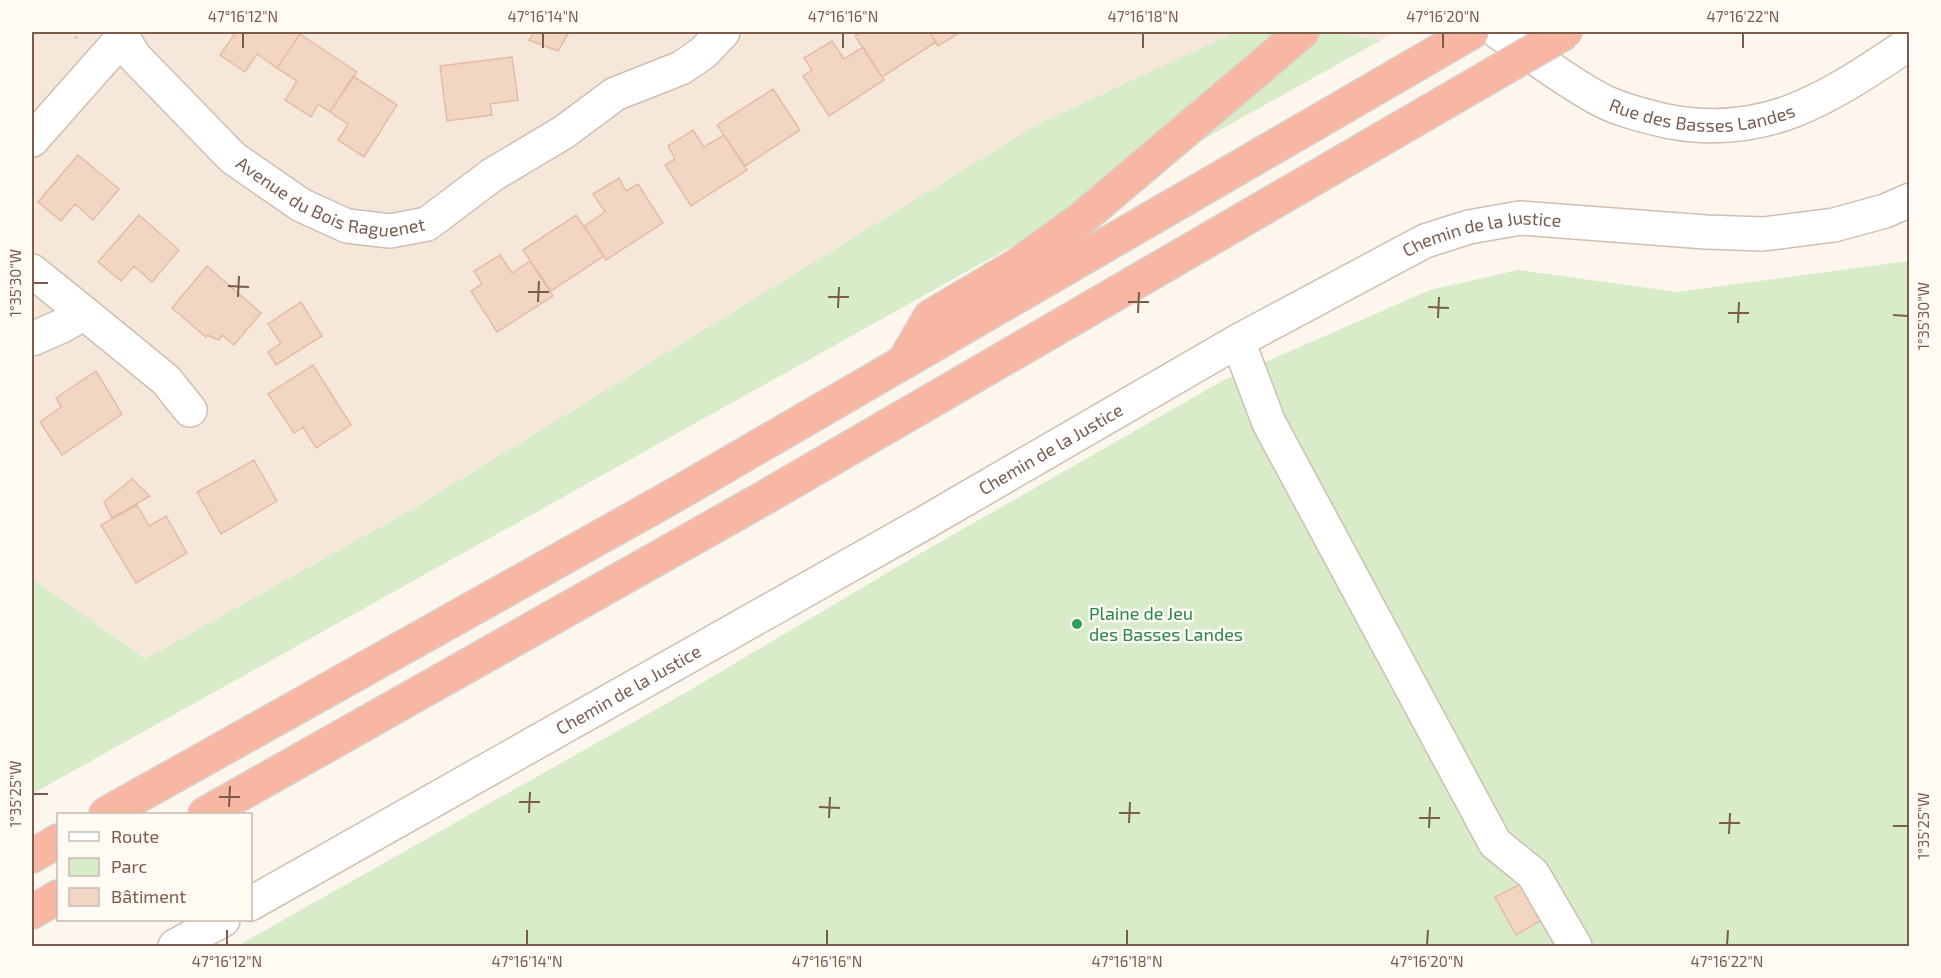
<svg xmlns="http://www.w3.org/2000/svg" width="1941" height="978" font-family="'Exo 2',sans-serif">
	<rect width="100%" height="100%" fill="#fdf6ec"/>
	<path fill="#f5e8da" d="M 32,32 L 1235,32 L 1038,124 L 416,507 L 145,659 L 32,578 Z
		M 1328,32 L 1393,32 L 1381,40 Z"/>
	<path fill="#d8ecc9" d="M 1235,32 L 1328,32 L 1381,40 L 32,794 L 32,578 L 145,659 L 416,507 L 1038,124 Z
		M 1909,261 L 1909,946 L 237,946 L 685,693 L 919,554 L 1224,380 L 1430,290 L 1518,270 L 1677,292 Z"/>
	<path fill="#f3d5c3" stroke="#e6bba3" stroke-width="1.5" d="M 236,32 L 296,32 L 300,34 L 277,68 L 257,54 L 245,72 L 220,55 Z
		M 534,32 L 569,32 L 558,51 L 529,40 Z
		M 862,32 L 929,32 L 936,42 L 882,77 L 855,36 Z
		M 929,32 L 961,32 L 938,46 Z
		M 300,34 L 357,72 L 330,112 L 318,104 L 311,117 L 285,100 L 297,81 L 277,68 Z
		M 832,41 L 844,59 L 863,47 L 884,80 L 829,116 L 803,76 L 812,70 L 804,58 Z
		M 512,57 L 518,100 L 490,104 L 492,115 L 447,121 L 440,66 Z
		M 353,76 L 397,105 L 364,157 L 338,140 L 348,124 L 330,112 Z
		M 773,89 L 800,130 L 745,166 L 717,125 Z
		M 693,130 L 704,147 L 724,135 L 747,170 L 691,206 L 665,165 L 675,159 L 668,146 Z
		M 78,155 L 119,189 L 93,220 L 75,204 L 61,221 L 38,202 Z
		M 619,178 L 626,191 L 638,184 L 663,223 L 606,260 L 584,226 L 605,212 L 593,194 Z
		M 139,215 L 179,250 L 152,282 L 134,266 L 121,281 L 98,262 Z
		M 576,215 L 604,256 L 551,291 L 523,250 Z
		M 500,255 L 512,273 L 530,261 L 553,296 L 497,332 L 471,291 L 482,284 L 474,271 Z
		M 207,266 L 261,313 L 234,345 L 222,335 L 219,340 L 207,335 L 206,337 L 172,308 Z
		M 301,302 L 322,336 L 276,365 L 268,352 L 281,343 L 268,324 Z
		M 313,365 L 351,425 L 316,448 L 303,427 L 294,433 L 268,394 Z
		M 96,371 L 122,414 L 62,455 L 40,422 L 61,407 L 56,398 Z
		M 254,460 L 277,501 L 221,534 L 197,492 Z
		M 132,479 L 150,496 L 112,518 L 104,502 Z
		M 137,505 L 149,526 L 166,516 L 187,553 L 136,583 L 101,525 Z
		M 1521,884 L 1540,921 L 1516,935 L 1495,897 Z"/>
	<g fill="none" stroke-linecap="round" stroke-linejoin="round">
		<g stroke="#d1beb0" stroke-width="36">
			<g id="minor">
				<path id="s1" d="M 120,32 L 134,56 L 233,158 L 301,205 L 347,226 L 390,231 L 427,224 L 492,175 L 564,132 L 615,94 L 681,68 L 703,53 L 723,32"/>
				<path id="s2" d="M 1498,32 C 1532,55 1565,81 1601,100 C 1620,110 1645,116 1666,121 C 1766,141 1830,97 1910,43"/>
				<path d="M 32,140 L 123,37"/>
				<path d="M 32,271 L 84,313"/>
				<path d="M 32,339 L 62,326 L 84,313 L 166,380 L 190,410"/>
				<path d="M 1238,341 L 1269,423 L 1495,843 L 1533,874 L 1575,946"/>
				<path id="s3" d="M 250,904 L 926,522 L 1238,341 L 1425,241 L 1469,227 L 1520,218 L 1706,232 L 1763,234 L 1834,225 L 1885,211 L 1910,200"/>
				<path d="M 175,946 L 223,920"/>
			</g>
		</g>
		<g stroke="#dad1cd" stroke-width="36">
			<path id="highway" d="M 906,358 L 930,317 L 1016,266 L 1080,220 L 1302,32
				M 106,814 L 675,495 L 1472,32
				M 205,814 L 764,498 L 1461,93
				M 32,856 L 58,841
				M 32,912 L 58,897"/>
		</g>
		<path stroke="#d9b8a5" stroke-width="4" stroke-dasharray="1.5 4.5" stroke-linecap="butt" d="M 72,32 L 78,41"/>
		<use href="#minor" stroke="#fff" stroke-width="33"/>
		<use href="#highway" stroke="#f7b7a3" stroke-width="33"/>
		<g stroke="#dad1cd" stroke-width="36" stroke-linecap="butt">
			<path id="highway-bridge" d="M 1461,93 L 1566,32"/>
		</g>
		<use href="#highway-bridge" stroke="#f7b7a3" stroke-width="33"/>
	</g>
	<path fill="none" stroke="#7a5c4d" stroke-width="2" d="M 243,48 L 243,33M 543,48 L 543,33M 843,48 L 843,33M 1143,48 L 1143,33M 1443,48 L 1443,33M 1743,48 L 1743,33M 33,283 L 48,283M 228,286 L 249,287M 528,292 L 549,292M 238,297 L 239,276M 828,297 L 849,297M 538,302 L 539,281M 1128,302 L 1149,302M 1428,307 L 1449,308M 838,308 L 839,287M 1138,313 L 1139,292M 1728,313 L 1749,313M 1893,315 L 1908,316M 1438,318 L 1439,297M 1738,323 L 1739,302M 33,794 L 48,794M 219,797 L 240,797M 519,802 L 540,802M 229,807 L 230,786M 819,807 L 840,808M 529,813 L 530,792M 1119,813 L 1140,813M 829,818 L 830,797M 1419,818 L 1440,818M 1129,823 L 1130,802M 1719,823 L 1740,823M 1893,826 L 1908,826M 1429,828 L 1430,807M 1729,834 L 1730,813M 227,945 L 227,930M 527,945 L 527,930M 827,945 L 827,930M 1127,945 L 1127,930M 1427,945 L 1428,930M 1727,945 L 1728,930"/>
	<circle fill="#2e9e5b" stroke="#fffaf3" stroke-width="2" cx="1077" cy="624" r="6"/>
	<g text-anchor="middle" stroke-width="5" stroke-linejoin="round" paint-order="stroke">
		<g font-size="18" fill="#7a5c4d" stroke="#fffaf3">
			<text dy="6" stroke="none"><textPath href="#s2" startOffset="228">Rue des Basses Landes</textPath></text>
			<text dy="6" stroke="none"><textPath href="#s1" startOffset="279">Avenue du Bois Raguenet</textPath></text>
			<text dy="6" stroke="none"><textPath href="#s3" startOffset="1407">Chemin de la Justice</textPath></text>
			<text dy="6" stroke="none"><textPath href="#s3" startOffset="921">Chemin de la Justice</textPath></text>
			<text dy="6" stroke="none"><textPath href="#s3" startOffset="435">Chemin de la Justice</textPath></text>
		</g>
		<g font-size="18" fill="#27864d" stroke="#fffaf3" text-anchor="start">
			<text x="1089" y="620">Plaine de Jeu<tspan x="1089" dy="21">des Basses Landes</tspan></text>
		</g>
	</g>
	<rect width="1941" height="978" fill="none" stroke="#fffaf3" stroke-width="66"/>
	<rect x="57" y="813" width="195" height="108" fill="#fffaf3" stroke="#cabbb1" stroke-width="1.5"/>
	<rect x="69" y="832" width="30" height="9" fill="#ffffff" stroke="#cabbb1" stroke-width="1.5"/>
	<text x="111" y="843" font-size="18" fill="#7a5c4d">Route</text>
	<rect x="69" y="858" width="30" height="18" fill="#d8ecc9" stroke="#cabbb1" stroke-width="1.5"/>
	<text x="111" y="873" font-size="18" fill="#7a5c4d">Parc</text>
	<rect x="69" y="888" width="30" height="18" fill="#f3d5c3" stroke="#cabbb1" stroke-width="1.5"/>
	<text x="111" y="903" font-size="18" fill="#7a5c4d">Bâtiment</text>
	<rect x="33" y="33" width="1875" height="912" fill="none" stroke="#7a5c4d" stroke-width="2"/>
	<g font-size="15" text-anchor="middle" fill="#7a5c4d">
		<text x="243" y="22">47°16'12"N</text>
		<text x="543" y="22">47°16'14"N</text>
		<text x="843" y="22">47°16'16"N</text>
		<text x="1143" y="22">47°16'18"N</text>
		<text x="1443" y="22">47°16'20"N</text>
		<text x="1743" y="22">47°16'22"N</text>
		<text transform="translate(16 283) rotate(-90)" y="5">1°35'30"W</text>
		<text transform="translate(1924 316) rotate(-90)" y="5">1°35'30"W</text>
		<text transform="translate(16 794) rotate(-90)" y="5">1°35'25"W</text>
		<text transform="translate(1924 826) rotate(-90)" y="5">1°35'25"W</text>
		<text x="227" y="967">47°16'12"N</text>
		<text x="527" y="967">47°16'14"N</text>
		<text x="827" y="967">47°16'16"N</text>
		<text x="1127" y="967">47°16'18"N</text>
		<text x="1427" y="967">47°16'20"N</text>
		<text x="1727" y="967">47°16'22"N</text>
	</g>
</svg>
